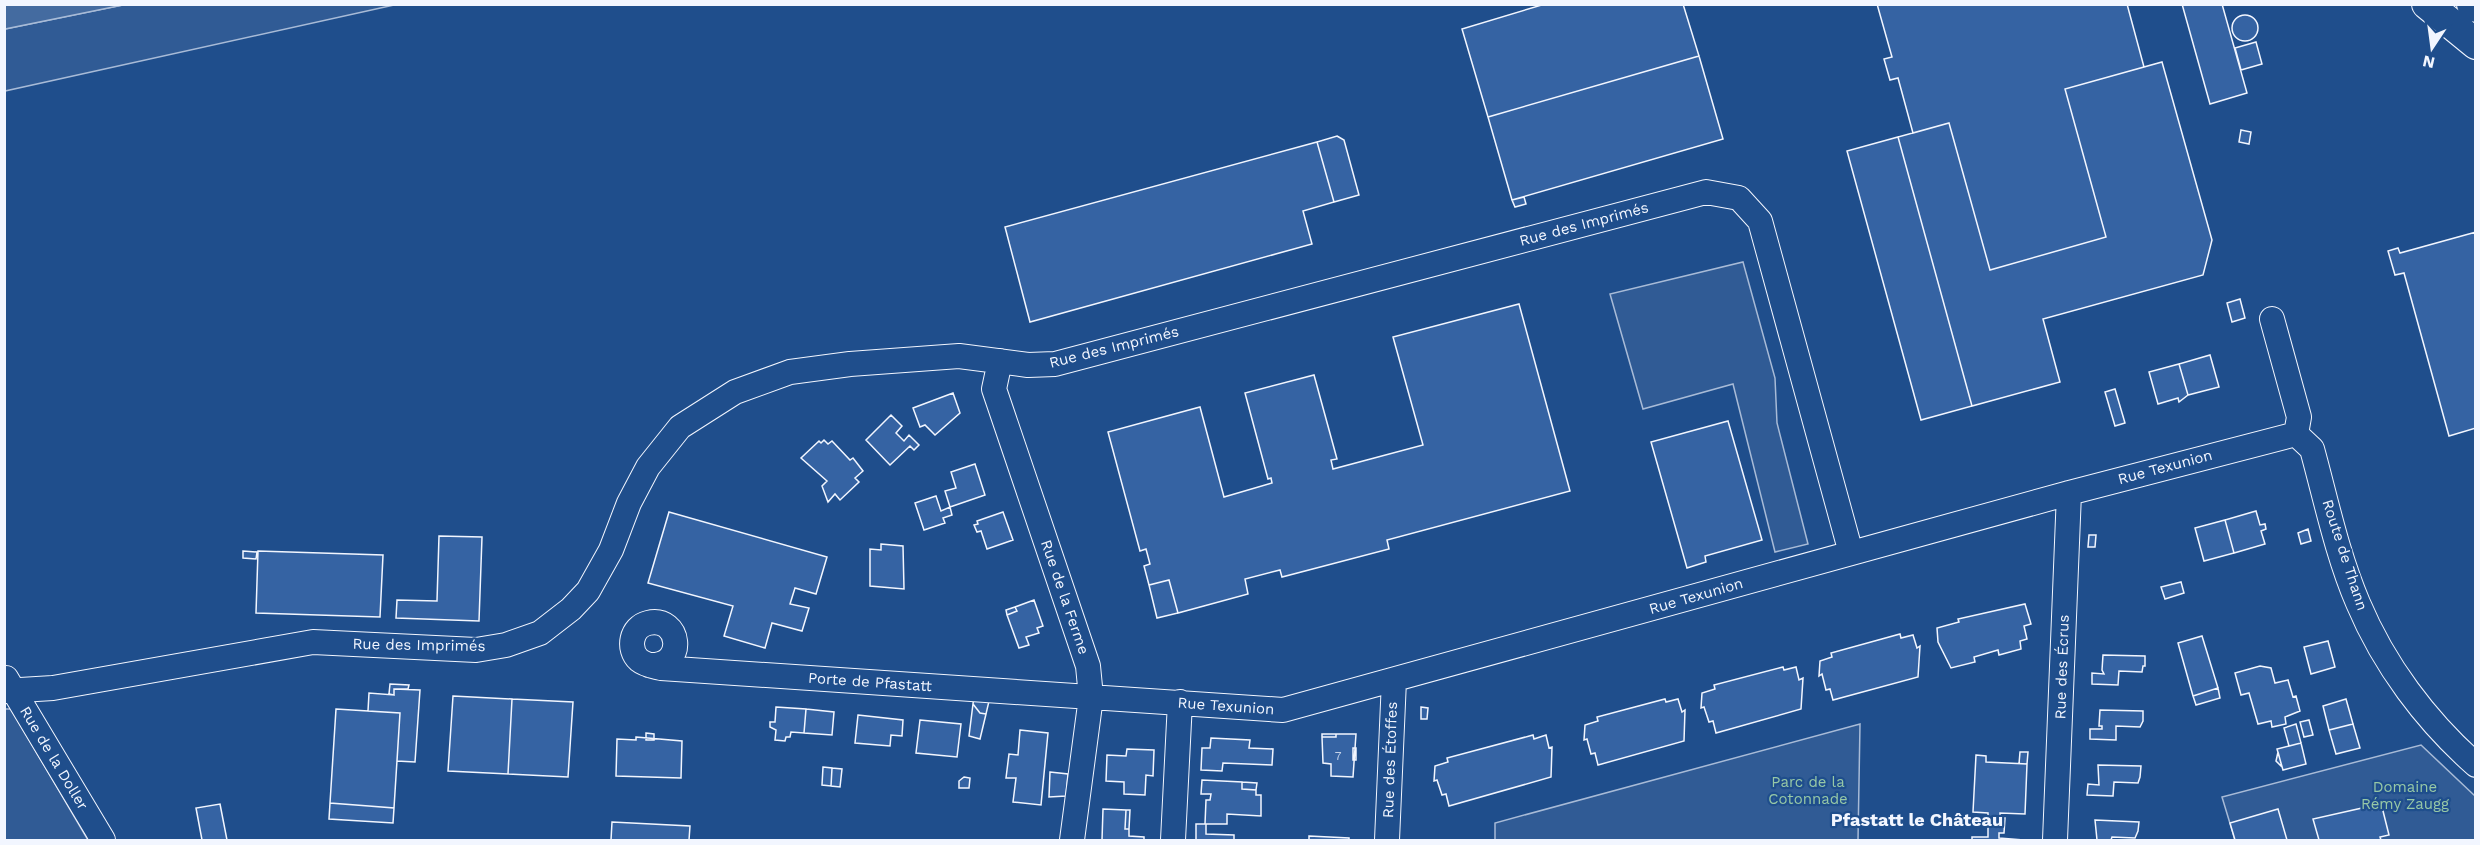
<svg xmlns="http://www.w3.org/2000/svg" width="2480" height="845" font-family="'Work Sans',sans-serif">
	<rect width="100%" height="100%" fill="#1f4e8c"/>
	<path fill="#305b95" stroke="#a8bbd7" stroke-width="1.5" d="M 123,5 L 394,5 L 5,91 L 5,29 Z
		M 1743,262 L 1775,378 L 1777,423 L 1808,544 L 1775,552 L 1733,384 L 1643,409 L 1610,294 Z
		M 4,709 L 11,709 L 88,840 L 5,840 Z
		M 1860,724 L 1858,840 L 1495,840 L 1495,823 Z
		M 2421,745 L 2475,796 L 2475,840 L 2235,840 L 2222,797 Z"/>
	<path fill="#446ba0" stroke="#a8bbd7" stroke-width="1.5" d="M 5,4 L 123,4 L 123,5 L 5,29 Z"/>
	<path fill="#3563a3" stroke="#f2f6ff" stroke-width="1.5" d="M 1545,4 L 1683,4 L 1699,56 L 1488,117 L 1462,29 Z
		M 1877,4 L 2127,4 L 2144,67 L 2065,89 L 2106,237 L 1990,270 L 1949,123 L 1913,133 L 1898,78 L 1890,80 L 1884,59 L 1892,57 Z
		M 2182,4 L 2222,4 L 2247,93 L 2210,104 Z
		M2232 28a13 13 0 1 1 26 0a13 13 0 1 1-26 0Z
		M 2256,42 L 2262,64 L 2241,70 L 2235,48 Z
		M 1699,56 L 1723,139 L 1512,200 L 1488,117 Z
		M 2162,62 L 2212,240 L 2203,275 L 2043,319 L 2060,382 L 1972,406 L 1898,137 L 1949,123 L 1990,270 L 2106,237 L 2065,89 Z
		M 2241,130 L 2251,132 L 2249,144 L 2239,142 Z
		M 1337,136 L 1344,140 L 1359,195 L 1334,202 L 1317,142 Z
		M 1898,137 L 1972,406 L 1921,420 L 1847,151 Z
		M 1317,142 L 1334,202 L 1303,211 L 1312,244 L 1030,322 L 1005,227 Z
		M 1524,197 L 1526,204 L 1515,207 L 1512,200 Z
		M 2476,232 L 2476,428 L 2449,436 L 2404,273 L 2395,275 L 2388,251 L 2398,248 L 2400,253 Z
		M 2240,299 L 2245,318 L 2232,322 L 2227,303 Z
		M 1519,304 L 1570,491 L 1387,540 L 1389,549 L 1282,577 L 1280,570 L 1245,579 L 1248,594 L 1178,613 L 1169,580 L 1149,585 L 1144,566 L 1150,564 L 1146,549 L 1140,551 L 1108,432 L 1200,407 L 1224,497 L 1272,483 L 1271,478 L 1268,479 L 1245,393 L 1314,375 L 1337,459 L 1331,460 L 1333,469 L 1423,445 L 1393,337 Z
		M 2210,355 L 2219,387 L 2188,395 L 2179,364 Z
		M 2179,364 L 2188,395 L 2179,402 L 2178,398 L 2158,404 L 2149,372 Z
		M 2115,389 L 2125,423 L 2115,426 L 2105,392 Z
		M 953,393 L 960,413 L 935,435 L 925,425 L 920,427 L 913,408 Z
		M 891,415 L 902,426 L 896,433 L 904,441 L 909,435 L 919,445 L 914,450 L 910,446 L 890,465 L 866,440 Z
		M 1728,421 L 1762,540 L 1705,556 L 1706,562 L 1687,568 L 1651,442 Z
		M 824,440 L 828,444 L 832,441 L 850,460 L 853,458 L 863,471 L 855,478 L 859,482 L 840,500 L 835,494 L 828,502 L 822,486 L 827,481 L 801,458 L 819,441 L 821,443 Z
		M 975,464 L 985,495 L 950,507 L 945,491 L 956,488 L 951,472 Z
		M 936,496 L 941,511 L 950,507 L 952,515 L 943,518 L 945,523 L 924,530 L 915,503 Z
		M 2256,511 L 2260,525 L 2265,524 L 2266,529 L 2261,531 L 2265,544 L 2234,553 L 2225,520 Z
		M 669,512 L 827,557 L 816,594 L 795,588 L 790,604 L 809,608 L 802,631 L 772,623 L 765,648 L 724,636 L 733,606 L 648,583 Z
		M 1003,512 L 1013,540 L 987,549 L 981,531 L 977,532 L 974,525 L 978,524 L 977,521 Z
		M 2225,520 L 2234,553 L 2204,561 L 2195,528 Z
		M 2308,529 L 2311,541 L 2301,544 L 2298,533 Z
		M 2089,535 L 2096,535 L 2095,547 L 2088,547 Z
		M 439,536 L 482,537 L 479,621 L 396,618 L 397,600 L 437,601 Z
		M 881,544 L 903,546 L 904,589 L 870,586 L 870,549 L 881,550 Z
		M 243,551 L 257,552 L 256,559 L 243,558 Z
		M 258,551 L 383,555 L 380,617 L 256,613 Z
		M 1169,580 L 1178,613 L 1157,618 L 1149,585 Z
		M 2181,582 L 2184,593 L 2165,599 L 2161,587 Z
		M 1034,600 L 1043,626 L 1037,628 L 1039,633 L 1026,637 L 1029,645 L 1019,648 L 1007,615 L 1017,611 L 1015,607 Z
		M 2025,604 L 2031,624 L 2024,626 L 2027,639 L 2020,641 L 2021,649 L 1999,655 L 1998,650 L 1974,657 L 1975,662 L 1951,668 L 1938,642 L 1937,628 L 1959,622 L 1958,619 Z
		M 1015,607 L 1017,611 L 1007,615 L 1006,610 Z
		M 1900,634 L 1901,638 L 1913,635 L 1917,648 L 1920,646 L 1918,677 L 1833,700 L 1830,689 L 1826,690 L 1822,674 L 1819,676 L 1820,661 L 1832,657 L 1831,653 Z
		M 2202,636 L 2218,688 L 2193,696 L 2178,643 Z
		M 2328,641 L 2335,667 L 2311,674 L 2304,647 Z
		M 2103,655 L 2145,656 L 2145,666 L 2143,666 L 2142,672 L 2119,671 L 2118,685 L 2092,684 L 2092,673 L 2104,674 L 2102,670 Z
		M 2260,666 L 2271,668 L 2275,683 L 2288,680 L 2293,697 L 2296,696 L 2300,711 L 2285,717 L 2286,724 L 2272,727 L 2271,721 L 2258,724 L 2249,693 L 2241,695 L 2235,673 Z
		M 1783,667 L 1784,670 L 1796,667 L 1799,680 L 1803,678 L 1801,709 L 1716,733 L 1713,721 L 1709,722 L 1704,707 L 1701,708 L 1702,693 L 1715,689 L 1714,685 Z
		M 390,684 L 409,685 L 408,689 L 394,689 L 394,695 L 389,694 Z
		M 2218,688 L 2220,698 L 2196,705 L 2193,696 Z
		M 394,689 L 420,690 L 415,762 L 397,761 L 400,713 L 368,711 L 369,693 L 394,695 Z
		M 453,696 L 512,699 L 508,774 L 448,771 Z
		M 974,696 L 990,697 L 986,714 L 980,713 L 973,704 Z
		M 512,699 L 573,702 L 568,777 L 508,774 Z
		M 1665,699 L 1666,702 L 1678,699 L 1682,712 L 1685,710 L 1684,741 L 1598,765 L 1595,753 L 1591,754 L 1587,739 L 1584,740 L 1585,725 L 1598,721 L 1597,717 Z
		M 2346,699 L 2353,724 L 2329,730 L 2323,706 Z
		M 973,704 L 980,713 L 986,714 L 980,739 L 969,736 Z
		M 776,707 L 806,709 L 804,733 L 791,732 L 790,737 L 786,737 L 785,741 L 775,740 L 776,730 L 770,727 L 770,722 L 775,722 Z
		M 1421,707 L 1428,708 L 1427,719 L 1421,719 Z
		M 336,709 L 400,713 L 394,808 L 330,803 Z
		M 806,709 L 834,712 L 832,735 L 804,733 Z
		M 2100,710 L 2143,711 L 2143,721 L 2140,727 L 2116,726 L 2116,740 L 2090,739 L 2090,729 L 2102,729 L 2102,726 L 2099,726 Z
		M 858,715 L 903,720 L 902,736 L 891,735 L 890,746 L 855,743 Z
		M 920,720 L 961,724 L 957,757 L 916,753 Z
		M 2309,720 L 2313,735 L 2304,737 L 2300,722 Z
		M 2296,724 L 2301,743 L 2289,746 L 2284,728 Z
		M 2353,724 L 2360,748 L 2336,754 L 2329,730 Z
		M 1020,730 L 1048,733 L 1041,805 L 1013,802 L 1016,778 L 1006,778 L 1009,754 L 1018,755 Z
		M 646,733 L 654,734 L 654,740 L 646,740 Z
		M 1322,734 L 1336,734 L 1336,737 L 1322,737 Z
		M 1336,734 L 1356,734 L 1353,777 L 1331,776 L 1331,764 L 1323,763 L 1322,737 L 1336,737 Z
		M 1533,735 L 1534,739 L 1546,735 L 1549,748 L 1552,747 L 1551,777 L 1449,806 L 1446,794 L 1442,795 L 1437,780 L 1434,781 L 1435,766 L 1448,762 L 1447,758 Z
		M 636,737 L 682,741 L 681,778 L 616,776 L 617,739 L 636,740 Z
		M 1211,738 L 1250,740 L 1249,748 L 1273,749 L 1272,765 L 1223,763 L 1222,771 L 1201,770 L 1202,748 L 1210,748 Z
		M 2301,743 L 2306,764 L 2283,770 L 2277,749 Z
		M 1353,748 L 1356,748 L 1356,760 L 1353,760 Z
		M 1127,749 L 1154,750 L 1153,776 L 1146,775 L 1145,795 L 1124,794 L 1124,782 L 1106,781 L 1107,755 L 1126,756 Z
		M 2020,752 L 2028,752 L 2027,764 L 2019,764 Z
		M 2278,752 L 2282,767 L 2276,761 Z
		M 1976,755 L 1986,756 L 1986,762 L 2027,764 L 2025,814 L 2000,813 L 2000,818 L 2005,818 L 2004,833 L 1999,833 L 1999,838 L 2024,840 L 1972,840 L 1972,837 L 1988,837 L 1988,813 L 1973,812 Z
		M 2098,765 L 2141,766 L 2140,777 L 2138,783 L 2114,782 L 2113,796 L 2087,795 L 2088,784 L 2099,785 Z
		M 823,767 L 832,768 L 831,786 L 822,785 Z
		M 832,768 L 842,769 L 840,787 L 831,786 Z
		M 1050,772 L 1068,774 L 1066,796 L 1049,797 Z
		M 964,777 L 970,778 L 969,788 L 959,788 L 959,781 Z
		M 1202,780 L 1242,782 L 1242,789 L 1256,790 L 1256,795 L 1261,795 L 1261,816 L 1227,814 L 1227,824 L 1205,824 L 1206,800 L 1210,800 L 1211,794 L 1201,794 Z
		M 1242,782 L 1257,783 L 1256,790 L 1242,789 Z
		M 330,803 L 394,808 L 393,823 L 329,819 Z
		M 220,804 L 227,840 L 202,840 L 196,808 Z
		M 2371,806 L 2371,810 L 2382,807 L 2389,835 L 2380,837 L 2381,840 L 2319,840 L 2313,819 Z
		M 1103,809 L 1126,810 L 1125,829 L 1129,829 L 1129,836 L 1144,837 L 1144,840 L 1102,840 Z
		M 2278,809 L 2287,840 L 2235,840 L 2230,823 Z
		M 1126,810 L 1130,810 L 1129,829 L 1125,829 Z
		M 2095,820 L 2139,822 L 2138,831 L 2135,838 L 2112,837 L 2111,840 L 2085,840 L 2097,840 Z
		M 612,822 L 690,826 L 689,840 L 611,840 Z
		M 1196,824 L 1206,824 L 1206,834 L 1234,835 L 1234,840 L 1196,840 Z
		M 1309,836 L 1349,838 L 1349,840 L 1309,840 Z"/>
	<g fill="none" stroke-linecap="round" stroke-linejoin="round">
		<g stroke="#f2f6ff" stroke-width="26">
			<path id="minor" d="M 2272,319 L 2299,417 L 2296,434 L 2312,449 C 2326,500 2337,554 2358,603 C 2384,665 2426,721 2476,765
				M 1000,361 L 994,389 L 1088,666 L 1091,697 L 1072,840
				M 649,665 C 688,667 680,615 648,623 C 631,627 627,649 639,660 C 645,665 653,666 661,668 L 1283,710 L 2069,493 L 2296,434
				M 6,678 L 103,840
				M 4,691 L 53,688 L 313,642 L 476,650 L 506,645 L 540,633 L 571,609 L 588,591 L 611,550 L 629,503 L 648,467 L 680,427 L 735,392 L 790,372 L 850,364 L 959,356 L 1028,365 L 1055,364 L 1706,192 L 1739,198 L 1760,221 L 1851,553
				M 1173,840 L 1180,702
				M 1387,840 L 1394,680
				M 2055,840 L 2069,493"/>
		</g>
		<g stroke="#f2f6ff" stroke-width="32">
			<path id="major" d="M 2427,4 L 2476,44
				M 2472,4 L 2476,7"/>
		</g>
		<use href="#minor" stroke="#1f4e8c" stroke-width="24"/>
		<use href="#major" stroke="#1f4e8c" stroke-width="30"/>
	</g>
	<g text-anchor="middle" stroke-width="4.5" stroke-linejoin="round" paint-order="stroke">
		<g font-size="12" fill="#c3d1e8">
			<text x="1338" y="760">7</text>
		</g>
		<g font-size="15" fill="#f2f6ff" stroke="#1f4e8c">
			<text transform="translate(1584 224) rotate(-15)" y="5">Rue des Imprimés</text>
			<text transform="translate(1114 347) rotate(-14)" y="5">Rue des Imprimés</text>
			<text transform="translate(2165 467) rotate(-15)" y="5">Rue Texunion</text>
			<text transform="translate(2345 555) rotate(72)" y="5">Route de Thann</text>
			<text transform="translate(1696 596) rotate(-16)" y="5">Rue Texunion</text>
			<text transform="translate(1065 597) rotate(71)" y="5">Rue de la Ferme</text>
			<text transform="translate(419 645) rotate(1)" y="5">Rue des Imprimés</text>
			<text transform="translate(2062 667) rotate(-88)" y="5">Rue des Écrus</text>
			<text transform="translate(870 682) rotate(4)" y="5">Porte de Pfastatt</text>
			<text transform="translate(1226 706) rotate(4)" y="5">Rue Texunion</text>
			<text transform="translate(54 758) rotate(59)" y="5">Rue de la Doller</text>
			<text transform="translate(1390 760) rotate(-88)" y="5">Rue des Étoffes</text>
		</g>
		<g font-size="15" fill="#97c8a6" stroke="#1f4e8c">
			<text x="1808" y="787">Parc de la<tspan x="1808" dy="17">Cotonnade</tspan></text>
			<text x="2405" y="792">Domaine<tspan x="2405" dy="17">Rémy Zaugg</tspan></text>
		</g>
		<g font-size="18" font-weight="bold" fill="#f2f6ff" stroke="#1f4e8c">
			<text x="1917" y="826">Pfastatt le Château</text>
		</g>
	</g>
	<rect width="2480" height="845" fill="none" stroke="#f2f6ff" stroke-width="12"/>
	<g transform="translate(2432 48) rotate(193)" stroke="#1f4e8c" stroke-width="4.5" paint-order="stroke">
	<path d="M0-4.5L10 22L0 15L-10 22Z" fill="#f2f6ff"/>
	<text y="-9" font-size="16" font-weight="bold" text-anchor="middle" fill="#f2f6ff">N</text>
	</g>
</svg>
